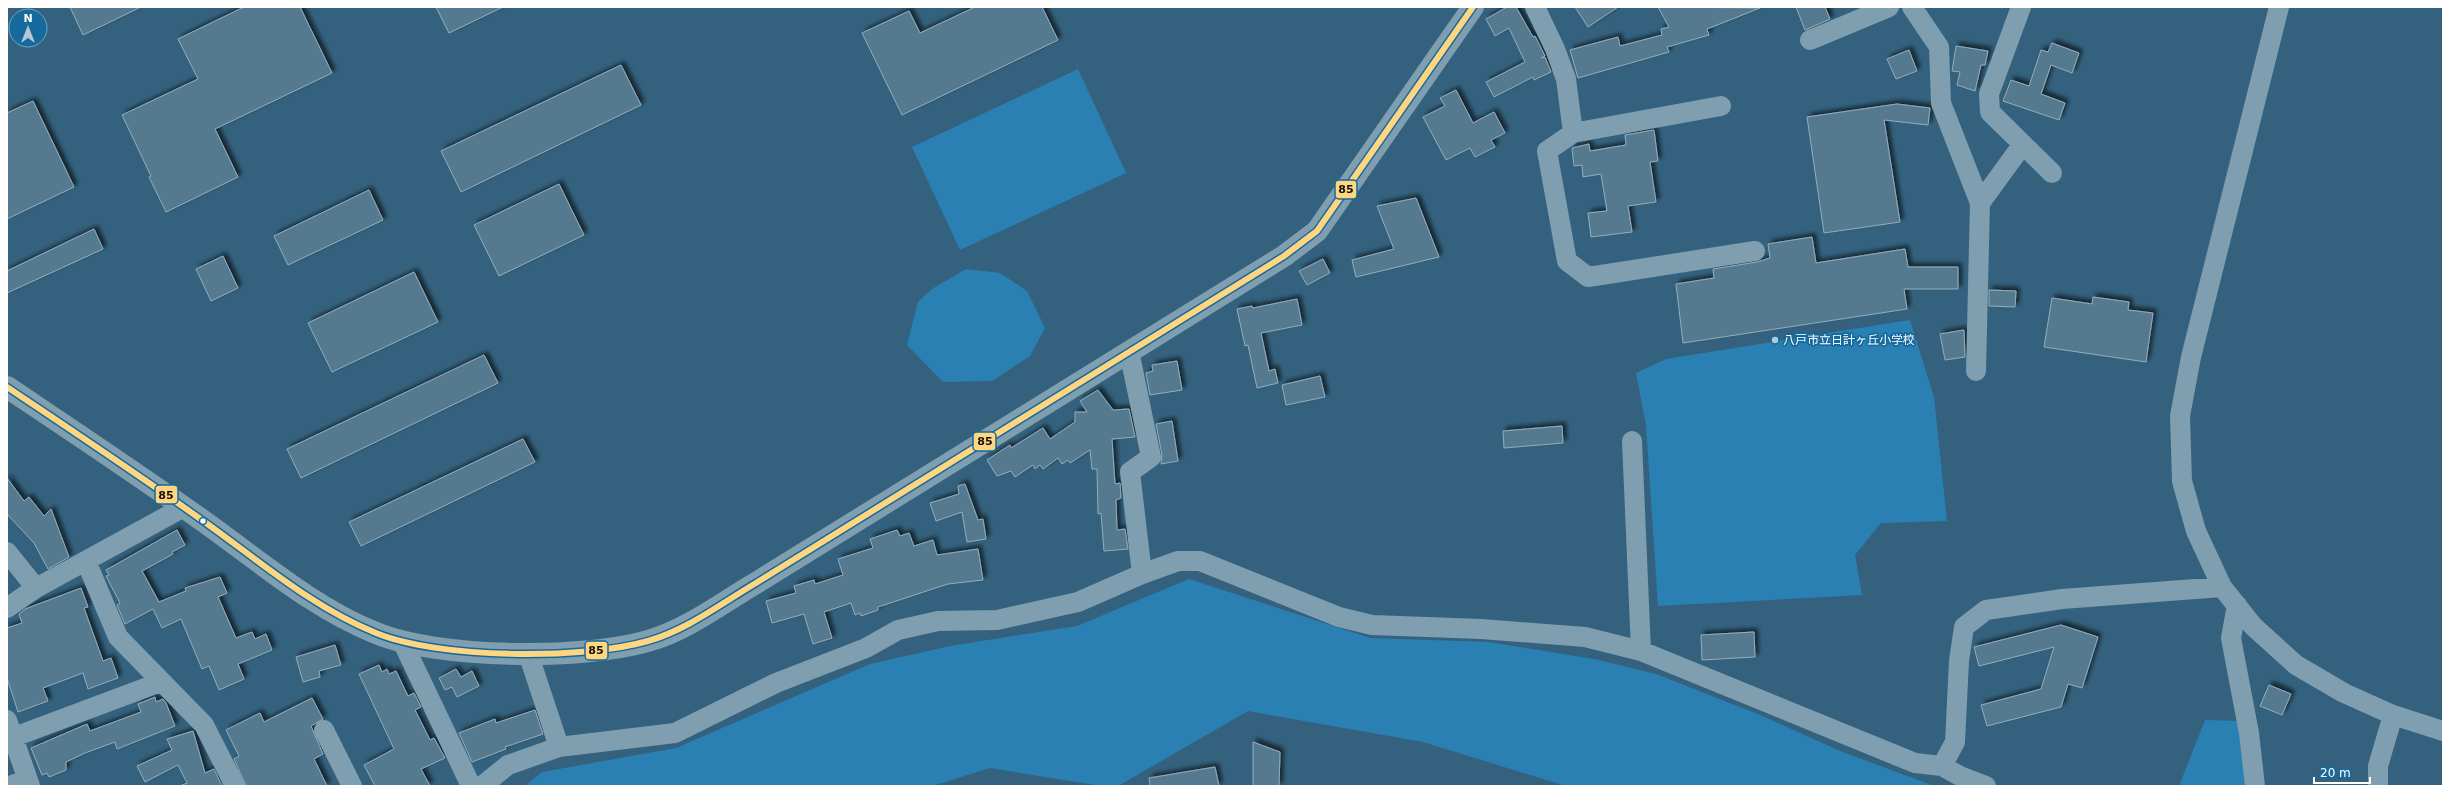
<svg xmlns="http://www.w3.org/2000/svg" width="2450" height="793" font-family="'DejaVu Sans','Noto Sans JP',sans-serif">
	<defs>
		<filter id="shadow"><feDropShadow dx="3.5" dy="-3.5" stdDeviation="2" flood-color="#0009"/></filter>
	</defs>
	<rect width="100%" height="100%" fill="#34627e"/>
	<path fill="#2a80b3" d="M 1078,69 L 1126,173 L 960,250 L 912,147 Z
		M 966,269 L 1000,273 L 1027,291 L 1045,328 L 1030,356 L 992,381 L 943,382 L 907,345 L 918,302 L 932,289 Z
		M 1910,320 L 1934,397 L 1947,521 L 1881,523 L 1855,555 L 1862,595 L 1658,606 L 1646,425 L 1636,373 L 1666,359 Z
		M 1189,579 L 1370,638 L 1488,642 L 1594,659 L 1656,674 L 1760,715 L 1840,751 L 1934,786 L 1566,786 L 1423,742 L 1248,711 L 1118,786 L 1101,786 L 990,768 L 932,786 L 525,786 L 542,772 L 676,748 L 870,664 L 950,646 L 1077,626 Z
		M 2205,720 L 2239,721 L 2247,786 L 2179,786 Z"/>
	<path fill="#55798f" stroke="#93adbd" filter="url(#shadow)" d="M 70,7 L 141,7 L 83,35 Z
		M 244,7 L 300,7 L 332,73 L 215,129 L 238,177 L 166,212 L 149,177 L 151,176 L 122,115 L 198,79 L 178,39 Z
		M 436,7 L 503,7 L 449,33 Z
		M 975,7 L 1042,7 L 1058,40 L 902,115 L 862,33 L 909,11 L 920,33 Z
		M 1507,7 L 1516,7 L 1533,37 L 1535,36 L 1545,56 L 1541,58 L 1545,57 L 1551,72 L 1534,80 L 1533,77 L 1494,97 L 1486,82 L 1525,62 L 1509,28 L 1495,36 L 1486,19 Z
		M 1575,7 L 1618,7 L 1588,27 Z
		M 1658,7 L 1760,8 L 1707,29 L 1709,35 L 1667,47 L 1669,52 L 1578,78 L 1570,50 L 1618,37 L 1620,46 L 1662,35 L 1661,29 L 1669,27 Z
		M 1796,7 L 1825,7 L 1830,19 L 1805,30 Z
		M 2052,43 L 2079,53 L 2072,73 L 2051,65 L 2041,94 L 2065,103 L 2059,120 L 2003,101 L 2011,80 L 2029,86 L 2041,50 L 2048,52 Z
		M 1956,46 L 1988,51 L 1985,65 L 1981,65 L 1975,91 L 1957,85 L 1960,72 L 1952,71 Z
		M 1909,50 L 1917,71 L 1896,79 L 1887,59 Z
		M 621,65 L 641,105 L 461,192 L 441,151 Z
		M 1456,90 L 1473,123 L 1494,112 L 1505,133 L 1491,140 L 1495,147 L 1475,157 L 1470,148 L 1446,160 L 1423,117 L 1445,106 L 1440,98 Z
		M 33,101 L 74,187 L 7,219 L 7,113 Z
		M 1897,104 L 1930,108 L 1928,125 L 1884,120 L 1900,222 L 1824,233 L 1807,117 Z
		M 1654,130 L 1658,161 L 1650,162 L 1656,202 L 1628,206 L 1632,232 L 1591,237 L 1588,213 L 1607,211 L 1601,174 L 1583,177 L 1582,165 L 1574,166 L 1572,148 L 1589,144 L 1590,151 L 1626,145 L 1625,135 Z
		M 559,184 L 584,235 L 499,276 L 474,225 Z
		M 369,190 L 383,220 L 288,265 L 274,236 Z
		M 1416,198 L 1439,257 L 1356,277 L 1352,260 L 1394,249 L 1377,206 Z
		M 94,229 L 103,249 L 7,293 L 7,271 Z
		M 1812,237 L 1816,263 L 1905,249 L 1908,267 L 1958,267 L 1958,289 L 1904,289 L 1907,309 L 1683,343 L 1676,284 L 1714,278 L 1713,269 L 1757,262 L 1770,258 L 1768,244 Z
		M 223,256 L 238,288 L 211,301 L 196,269 Z
		M 1323,259 L 1330,273 L 1307,285 L 1299,271 Z
		M 414,272 L 438,322 L 332,372 L 308,323 Z
		M 1989,290 L 2016,291 L 2015,307 L 1989,306 Z
		M 2093,297 L 2129,302 L 2128,310 L 2153,313 L 2146,362 L 2044,347 L 2052,298 L 2092,304 Z
		M 1297,299 L 1302,325 L 1261,333 L 1269,371 L 1275,369 L 1278,383 L 1257,388 L 1248,345 L 1245,346 L 1237,309 L 1252,306 L 1253,308 Z
		M 1964,330 L 1965,357 L 1945,360 L 1940,334 Z
		M 484,355 L 498,383 L 301,478 L 287,449 Z
		M 1177,361 L 1182,390 L 1150,395 L 1146,373 L 1153,371 L 1152,365 Z
		M 1320,376 L 1325,397 L 1286,405 L 1282,385 Z
		M 1098,390 L 1113,410 L 1129,409 L 1135,437 L 1112,439 L 1115,484 L 1120,483 L 1121,498 L 1116,500 L 1117,530 L 1125,529 L 1128,549 L 1104,551 L 1101,513 L 1098,514 L 1097,469 L 1092,469 L 1090,450 L 1070,463 L 1068,460 L 1062,464 L 1058,458 L 1043,469 L 1040,465 L 1035,469 L 1033,465 L 1015,477 L 1011,471 L 997,476 L 987,460 L 1010,445 L 1011,448 L 1043,428 L 1050,439 L 1075,422 L 1075,412 L 1087,412 L 1080,401 Z
		M 1172,421 L 1178,461 L 1161,464 L 1162,455 L 1156,424 Z
		M 1562,426 L 1563,443 L 1504,448 L 1503,431 Z
		M 523,439 L 535,462 L 361,546 L 349,522 Z
		M 7,478 L 24,501 L 29,497 L 44,516 L 51,509 L 69,557 L 48,569 L 34,543 L 7,514 Z
		M 965,484 L 978,520 L 983,519 L 986,539 L 967,542 L 962,512 L 936,521 L 930,503 L 959,494 L 958,486 Z
		M 177,530 L 185,545 L 172,552 L 173,554 L 142,571 L 159,602 L 186,591 L 185,588 L 220,577 L 227,593 L 218,597 L 236,638 L 252,632 L 255,639 L 266,634 L 272,650 L 238,664 L 244,679 L 219,690 L 209,666 L 202,669 L 181,619 L 162,628 L 153,609 L 125,624 L 117,605 L 120,603 L 106,576 L 109,575 L 106,570 Z
		M 897,530 L 900,536 L 909,533 L 914,546 L 933,540 L 937,555 L 978,549 L 983,580 L 948,584 L 878,607 L 878,610 L 861,616 L 860,613 L 855,615 L 851,603 L 824,612 L 832,638 L 813,644 L 804,614 L 772,623 L 766,601 L 796,593 L 794,586 L 814,580 L 815,584 L 843,575 L 838,559 L 873,548 L 870,539 Z
		M 81,588 L 88,607 L 84,608 L 103,661 L 111,658 L 118,678 L 88,689 L 83,673 L 43,688 L 48,701 L 18,712 L 7,678 L 7,628 L 22,623 L 19,614 L 25,609 Z
		M 2061,625 L 2098,637 L 2082,688 L 2068,684 L 2061,707 L 1987,726 L 1981,705 L 2041,689 L 2054,647 L 1979,666 L 1974,647 Z
		M 1754,632 L 1755,657 L 1702,660 L 1701,635 Z
		M 335,645 L 341,665 L 319,671 L 320,677 L 303,682 L 296,657 Z
		M 379,665 L 382,672 L 387,669 L 389,674 L 396,671 L 408,696 L 414,693 L 421,707 L 415,710 L 430,740 L 434,738 L 445,758 L 421,769 L 430,786 L 375,786 L 364,765 L 394,749 L 359,674 Z
		M 456,669 L 461,677 L 472,671 L 479,686 L 457,697 L 452,687 L 445,690 L 439,678 Z
		M 2269,685 L 2291,694 L 2282,715 L 2260,706 Z
		M 155,697 L 156,702 L 163,699 L 166,703 L 175,726 L 117,749 L 115,742 L 85,753 L 66,762 L 66,770 L 49,777 L 47,773 L 42,775 L 31,748 L 87,724 L 90,731 L 141,712 L 138,704 Z
		M 312,698 L 323,719 L 311,726 L 323,754 L 314,759 L 327,786 L 246,786 L 234,759 L 239,756 L 226,730 L 260,713 L 264,722 Z
		M 535,710 L 543,734 L 505,747 L 506,749 L 472,762 L 459,733 L 495,719 L 496,723 Z
		M 193,731 L 205,773 L 214,769 L 222,786 L 180,786 L 187,783 L 178,765 L 145,782 L 137,766 L 172,750 L 167,739 Z
		M 1253,742 L 1280,752 L 1279,786 L 1253,786 Z
		M 1215,767 L 1219,786 L 1150,786 L 1149,778 Z"/>
	<g fill="none" stroke-linecap="round" stroke-linejoin="round">
		<path stroke="#7f9eaf" stroke-width="20" d="M 1535,7 L 1555,49 L 1566,79 L 1573,133 L 1547,151 L 1567,261 L 1588,277 L 1755,251
			M 1912,7 L 1939,47 L 1941,103 L 1980,203 L 1976,371
			M 2021,7 L 1989,94 L 1990,112 L 2052,173
			M 2279,7 L 2191,357 L 2180,416 L 2182,481 L 2196,531 L 2222,587 L 2253,626 L 2296,665 L 2344,693 L 2393,715 L 2443,731
			M 1810,40 L 1889,7
			M 1573,133 L 1721,106
			M 1980,203 L 2023,144
			M 1129,351 L 1151,457 L 1130,472 L 1142,574
			M 1632,441 L 1641,651
			M 7,552 L 36,588
			M 86,561 L 118,637 L 204,725 L 235,786
			M 2237,605 L 2231,638 L 2249,733 L 2255,786
			M 7,608 L 36,588 L 184,507
			M 402,641 L 471,786
			M 528,653 L 559,747
			M 7,720 L 30,786
			M 324,730 L 352,786
			M 14,737 L 161,682
			M 1942,766 L 1955,742 L 1959,661 L 1964,627 L 1986,610 L 2062,599 L 2222,587
			M 10,786 L 27,779
			M 482,786 L 508,765 L 559,747 L 675,733 L 776,683 L 866,648 L 898,630 L 938,621 L 997,620 L 1078,602 L 1142,574 L 1178,561 L 1200,561 L 1339,617 L 1372,625 L 1481,629 L 1585,637 L 1641,651 L 1915,763 L 1942,766 L 1960,776 L 1986,786
			M 2378,786 L 2378,766 L 2393,715"/>
		<path stroke="#7f9eaf" stroke-width="22" d="M 7,387 C 71,430 136,473 199,518 C 256,558 311,607 376,633 C 439,659 582,660 648,641 C 687,630 722,603 756,583 L 1284,256 L 1317,231 L 1473,7"/>
		<g stroke="#15699d" stroke-width="9">
			<path id="bus-1" d="M 7,387 C 71,430 136,473 199,518 C 256,558 311,607 376,633 C 439,659 582,660 648,641 C 687,630 722,603 756,583 L 1284,256 L 1317,231 L 1473,7"/>
		</g>
		<use href="#bus-1" stroke="#ffd580" stroke-width="6"/>
	</g>
	<circle fill="#b8c8d2" stroke="#15699d" stroke-width="1.5" cx="1775" cy="340" r="4"/>
	<circle fill="#fff" stroke="#15699d" stroke-width="1.5" cx="203" cy="521" r="3.5"/>
	<g text-anchor="middle" stroke-width="3.5" stroke-linejoin="round" paint-order="stroke">
		<g font-size="12" fill="#fff" stroke="#15699d" text-anchor="start">
			<text x="1783" y="344">八戸市立日計ヶ丘小学校</text>
		</g>
	</g>
	<g stroke="#15699d" stroke-width="1.5">
		<rect x="1335" y="180" width="22" height="19" rx="4" fill="#ffd580"/>
		<rect x="973" y="432" width="23" height="19" rx="4" fill="#ffd580"/>
		<rect x="155" y="485" width="23" height="19" rx="4" fill="#ffd580"/>
		<rect x="585" y="641" width="23" height="19" rx="4" fill="#ffd580"/>
	</g>
	<g font-size="11" text-anchor="middle" font-weight="bold" fill="#111">
		<text x="1346" y="193">85</text>
		<text x="985" y="445">85</text>
		<text x="166" y="499">85</text>
		<text x="596" y="654">85</text>
	</g>
	<rect width="2450" height="793" fill="none" stroke="#ffffff" stroke-width="16"/>
	<g transform="translate(28 28)"><circle r="19" fill="#15699d" stroke="#73a5c4"/>
	<path d="M0-3L7 15L0 10L-7 15Z" fill="#b8c8d2"/>
	<text y="-6" font-size="11" font-weight="bold" text-anchor="middle" fill="#ffffff">N</text>
	</g>
	<path d="M2314 777v6h56v-6" fill="none" stroke="#ffffff" stroke-width="2"/>
	<text x="2320" y="777" font-size="12" fill="#ffffff" stroke="#15699d" stroke-width="3" paint-order="stroke">20 m</text>
</svg>
